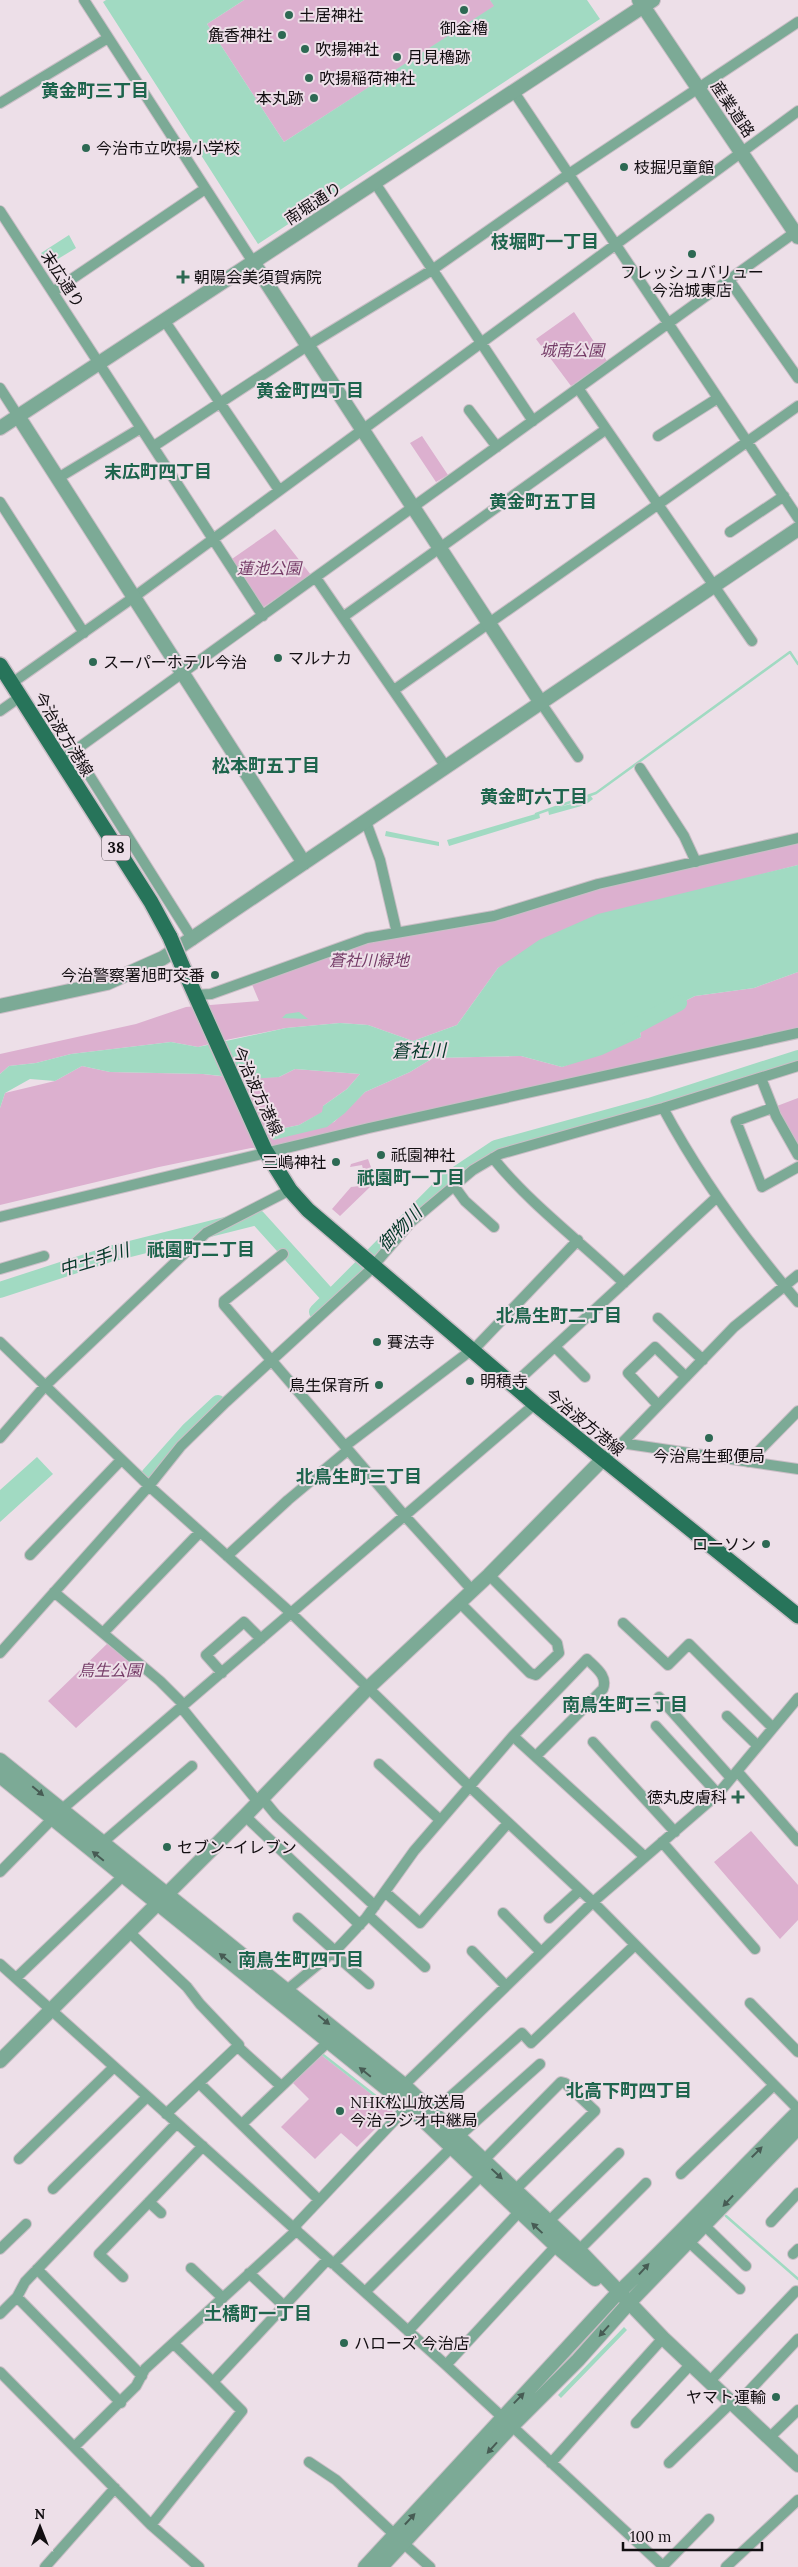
<svg xmlns="http://www.w3.org/2000/svg" width="798" height="2567" font-family="Lora,'Noto Sans JP',serif">
	<rect width="100%" height="100%" fill="#eddfe8"/>
	<path fill="#dcb0cf" d="M 244,0 L 490,0 L 495,6 L 284,142 L 207,24 Z
		M 574,312 L 607,361 L 571,386 L 536,339 Z
		M 422,436 L 448,475 L 436,482 L 410,443 Z
		M 275,529 L 311,575 L 262,608 L 229,561 Z
		M 798,842 L 798,865 L 633,907 L 498,968 L 457,1025 L 413,1041 L 368,1025 L 340,1023 L 286,1028 L 221,1041 L 198,1047 L 171,1042 L 71,1054 L 36,1063 L 9,1066 L 0,1074 L 0,1054 L 136,1024 L 186,1007 L 259,1001 L 251,982 L 365,943 L 487,923 L 599,889 Z
		M 798,972 L 798,1028 L 276,1147 L 251,1148 L 159,1167 L 0,1205 L 0,1108 L 5,1093 L 55,1081 L 82,1066 L 110,1072 L 203,1074 L 236,1078 L 279,1077 L 295,1069 L 360,1074 L 347,1089 L 323,1106 L 323,1112 L 299,1125 L 271,1131 L 273,1140 L 334,1122 L 365,1092 L 410,1072 L 433,1058 L 521,1056 L 562,1067 L 641,1037 L 639,1024 L 695,996 L 754,988 Z
		M 798,1098 L 798,1146 L 777,1106 Z
		M 368,1159 L 372,1170 L 380,1168 L 381,1183 L 370,1187 L 340,1216 L 332,1209 L 351,1187 L 367,1185 L 362,1165 L 350,1167 L 351,1164 Z
		M 109,1642 L 141,1668 L 76,1728 L 48,1701 Z
		M 751,1831 L 798,1885 L 798,1920 L 780,1939 L 714,1862 Z
		M 320,2054 L 393,2111 L 357,2147 L 341,2133 L 315,2159 L 281,2127 L 309,2099 L 291,2081 Z"/>
	<path fill="#a1dac2" d="M 106,0 L 244,0 L 207,24 L 284,142 L 494,6 L 490,0 L 587,0 L 600,19 L 258,244 L 103,2 Z
		M 69,235 L 76,248 L 48,265 L 41,253 Z
		M 590,795 L 593,799 L 585,805 L 549,815 L 548,810 L 586,800 Z
		M 539,813 L 540,818 L 449,846 L 447,840 Z
		M 386,831 L 439,842 L 439,846 L 385,836 Z
		M 798,865 L 798,972 L 754,988 L 695,996 L 639,1024 L 641,1037 L 602,1055 L 562,1067 L 521,1056 L 433,1058 L 410,1072 L 365,1092 L 345,1113 L 327,1127 L 273,1140 L 271,1131 L 299,1125 L 322,1112 L 323,1106 L 347,1089 L 360,1074 L 295,1069 L 279,1077 L 249,1079 L 203,1074 L 110,1072 L 82,1066 L 55,1081 L 30,1079 L 5,1093 L 0,1108 L 0,1074 L 9,1066 L 36,1063 L 71,1054 L 171,1042 L 198,1047 L 286,1028 L 340,1023 L 368,1025 L 413,1041 L 457,1025 L 498,968 L 539,940 L 598,914 Z
		M 299,1012 L 308,1019 L 282,1018 L 286,1014 Z
		M 37,1457 L 53,1474 L 0,1522 L 0,1490 Z
		M 624,2327 L 627,2330 L 561,2398 L 558,2395 Z"/>
	<g fill="none" stroke-linecap="round" stroke-linejoin="round">
		<path stroke="#a1dac2" stroke-width="2.5" d="M 536,814 L 596,793 L 790,652 L 798,664
			M 322,2054 L 391,2108
			M 726,2216 L 798,2279"/>
		<path stroke="#a1dac2" stroke-width="16" d="M 619,1035 L 679,1003
			M 0,1290 L 110,1254 L 257,1217 L 331,1299
			M 317,1312 L 448,1180 L 496,1148 L 649,1106 L 798,1058
			M 149,1475 L 189,1430 L 218,1403"/>
		<g stroke="#cabec6" stroke-width="12">
			<path id="minor" d="M 84,0 L 253,262
				M 514,92 L 798,518
				M 0,103 L 108,38
				M 375,183 L 533,421
				M 0,211 L 263,616
				M 729,280 L 798,378
				M 54,291 L 205,189
				M 164,320 L 279,490
				M 0,388 L 18,416
				M 578,388 L 752,641
				M 469,410 L 497,447
				M 658,436 L 718,398
				M 154,446 L 307,346 L 432,270 L 569,174 L 798,22
				M 58,478 L 141,428
				M 0,502 L 84,633
				M 730,532 L 784,496
				M 316,578 L 446,767
				M 343,617 L 605,430
				M 12,683 L 134,597 L 798,111
				M 394,690 L 798,406
				M 541,703 L 578,757
				M 0,711 L 20,697
				M 74,751 L 193,940
				M 60,761 L 798,230
				M 640,768 L 684,836 L 696,862
				M 366,822 L 380,860 L 397,933
				M 195,995 L 211,994 L 367,938 L 494,916 L 598,884 L 798,838
				M 761,1078 L 776,1116 L 798,1155
				M 663,1108 C 700,1177 747,1242 798,1302
				M 772,1108 L 736,1121 L 762,1187 L 798,1167
				M 493,1158 C 531,1205 580,1241 624,1283
				M 454,1186 L 465,1201 L 494,1227
				M 0,1217 L 369,1128 L 798,1033
				M 283,1254 L 224,1301 L 224,1305 L 404,1515 L 472,1590
				M 0,1269 L 44,1256
				M 658,1318 L 703,1360
				M 0,1342 L 149,1486 L 291,1613 L 468,1785 L 593,1902 L 798,2109
				M 555,1347 L 585,1377
				M 513,1385 L 717,1197
				M 658,1405 L 628,1373 L 655,1347 L 686,1377
				M 0,1438 L 45,1386 L 206,1233 L 290,1190
				M 621,1443 L 798,1469
				M 345,1446 L 478,1345 L 578,1240
				M 603,1459 L 623,1442 L 734,1327 L 798,1275
				M 748,1462 L 798,1411
				M 30,1555 L 121,1460
				M 227,1556 L 288,1500 L 348,1450
				M 54,1592 L 160,1681 L 184,1705
				M 459,1602 L 530,1673 L 536,1675 L 559,1653 L 557,1643 L 489,1575
				M 623,1623 L 668,1665 L 689,1644 L 773,1728
				M 103,1633 L 200,1532
				M 0,1653 L 149,1486 L 181,1446 L 226,1402 L 368,1272 L 411,1222 L 473,1170 L 500,1154 L 663,1108 L 798,1066
				M 222,1673 L 206,1655 L 244,1622 L 261,1639
				M 659,1697 L 731,1778
				M 181,1707 L 258,1802
				M 727,1716 L 758,1746
				M 656,1726 L 718,1794
				M 513,1736 L 587,1659 C 596,1668 608,1676 603,1689 L 536,1756
				M 593,1742 L 675,1832
				M 379,1764 L 440,1820
				M 737,1771 L 798,1841
				M 262,1798 L 276,1815 L 375,1906
				M 245,1816 L 360,1925
				M 662,1842 L 755,1949
				M 102,1843 L 192,1766
				M 0,1872 L 61,1810 L 535,1404
				M 385,1892 L 420,1923 L 508,1823
				M 503,1913 L 541,1952
				M 368,1915 L 425,1967
				M 298,1918 L 335,1951
				M 549,1918 L 580,1890
				M 128,1931 L 187,1987 L 200,2004 L 239,2045 L 166,2114
				M 472,1951 L 506,1986
				M 333,1953 L 369,1984
				M 0,1964 L 446,2365 L 664,2567
				M 16,1978 L 123,1876
				M 282,1994 L 337,1949 L 366,1918 L 414,1851 L 513,1736 L 645,1857
				M 750,2003 L 798,2052
				M 237,2046 L 281,2086
				M 199,2083 L 319,2200
				M 400,2089 L 593,1902 L 718,1794 L 798,1698
				M 433,2112 L 522,2033 L 531,2043 L 635,1945
				M 242,2124 L 328,2042
				M 458,2137 L 540,2064
				M 19,2159 L 114,2067
				M 483,2161 L 561,2082 L 565,2083 L 595,2111 L 515,2190
				M 681,2174 L 774,2085
				M 53,2189 L 147,2097
				M 149,2202 L 161,2213
				M 548,2222 L 619,2153
				M 771,2222 L 798,2193
				M 705,2226 L 746,2266
				M 294,2227 L 408,2106
				M 688,2241 L 740,2289
				M 0,2249 L 26,2224
				M 579,2250 L 646,2183
				M 793,2254 L 798,2249
				M 333,2264 L 452,2147
				M 191,2268 L 223,2298
				M 37,2269 L 142,2376
				M 249,2273 L 284,2306
				M 123,2277 L 99,2254 L 203,2146
				M 365,2292 L 482,2175
				M 17,2297 L 121,2403
				M 0,2314 L 17,2297 L 25,2282 L 177,2123
				M 408,2331 L 520,2211
				M 174,2344 L 213,2382
				M 446,2365 L 556,2246
				M 0,2372 L 151,2525 L 199,2567
				M 709,2382 L 796,2291
				M 735,2406 L 798,2339
				M 636,2423 L 691,2364
				M 769,2438 L 798,2410
				M 74,2447 L 136,2386 L 145,2369 L 297,2230
				M 309,2462 L 336,2480 L 395,2535
				M 551,2463 L 663,2338
				M 669,2463 L 731,2403
				M 151,2525 L 242,2411 L 213,2382 L 328,2259
				M 402,2542 L 430,2567
				M 663,2566 L 709,2519
				M 45,2567 L 115,2488
				M 726,2567 L 798,2500"/>
		</g>
		<g stroke="#cabec6" stroke-width="16">
			<path id="tertiary" d="M 639,0 L 798,237
				M 253,262 L 541,703
				M 18,416 L 304,863
				M 0,428 L 653,0
				M 0,1006 L 107,983 L 163,958 L 798,529
				M 0,1760 L 404,2085 L 579,2250 L 663,2338 L 798,2465
				M 0,1776 L 408,2106 L 556,2246 L 595,2279
				M 0,2061 L 245,1816 L 368,1688 L 489,1575 L 603,1459
				M 365,2567 L 615,2296 C 677,2237 737,2173 798,2112
				M 381,2567 L 511,2427 L 578,2360 L 628,2304 L 798,2128"/>
		</g>
		<g stroke="#cabec6" stroke-width="18">
			<path id="primary" d="M 0,665 L 151,902 L 170,937
				M 181,963 L 265,1150 L 290,1190 L 308,1210 L 535,1404 L 798,1616"/>
		</g>
		<use href="#minor" stroke="#7caa96" stroke-width="10"/>
		<use href="#tertiary" stroke="#7caa96" stroke-width="14"/>
		<use href="#primary" stroke="#27745a" stroke-width="15"/>
		<g stroke="#cabec6" stroke-width="18" stroke-linecap="butt">
			<path id="primary-bridge" d="M 170,937 L 181,963"/>
		</g>
		<use href="#primary-bridge" stroke="#27745a" stroke-width="15"/>
	</g>
	<defs><path id="oneway-solid" d="M-6-.8H1V-3.2L6.5 0L1 3.2V.8H-6Z" transform="scale(1.25)"/></defs>
	<g fill="#475c54">
		<use href="#oneway-solid" transform="translate(38 1791) rotate(40)"/>
		<use href="#oneway-solid" transform="translate(98 1856) rotate(-141)"/>
		<use href="#oneway-solid" transform="translate(225 1958) rotate(-141)"/>
		<use href="#oneway-solid" transform="translate(324 2020) rotate(39)"/>
		<use href="#oneway-solid" transform="translate(365 2072) rotate(-141)"/>
		<use href="#oneway-solid" transform="translate(757 2152) rotate(-45)"/>
		<use href="#oneway-solid" transform="translate(497 2174) rotate(43)"/>
		<use href="#oneway-solid" transform="translate(728 2201) rotate(133)"/>
		<use href="#oneway-solid" transform="translate(537 2228) rotate(-137)"/>
		<use href="#oneway-solid" transform="translate(644 2269) rotate(-47)"/>
		<use href="#oneway-solid" transform="translate(604 2331) rotate(132)"/>
		<use href="#oneway-solid" transform="translate(519 2398) rotate(-46)"/>
		<use href="#oneway-solid" transform="translate(492 2448) rotate(132)"/>
		<use href="#oneway-solid" transform="translate(410 2519) rotate(-47)"/>
	</g>
	<g fill="#2d6953" stroke="#eddfe8" stroke-width="2">
		<circle cx="464" cy="10" r="5"/>
		<circle cx="289" cy="15" r="5"/>
		<circle cx="282" cy="35" r="5"/>
		<circle cx="305" cy="49" r="5"/>
		<circle cx="397" cy="57" r="5"/>
		<circle cx="309" cy="78" r="5"/>
		<circle cx="314" cy="98" r="5"/>
		<circle cx="86" cy="148" r="5"/>
		<circle cx="624" cy="167" r="5"/>
		<circle cx="692" cy="254" r="5"/>
		<path d="M180.5 269.5h5v5h5v5h-5v5h-5v-5h-5v-5h5z"/>
		<circle cx="278" cy="658" r="5"/>
		<circle cx="93" cy="662" r="5"/>
		<circle cx="215" cy="975" r="5"/>
		<circle cx="381" cy="1155" r="5"/>
		<circle cx="336" cy="1162" r="5"/>
		<circle cx="377" cy="1342" r="5"/>
		<circle cx="470" cy="1381" r="5"/>
		<circle cx="379" cy="1385" r="5"/>
		<circle cx="709" cy="1438" r="5"/>
		<circle cx="766" cy="1544" r="5"/>
		<path d="M735.5 1789.5h5v5h5v5h-5v5h-5v-5h-5v-5h5z"/>
		<circle cx="167" cy="1847" r="5"/>
		<circle cx="340" cy="2111" r="5"/>
		<circle cx="344" cy="2343" r="5"/>
		<circle cx="776" cy="2397" r="5"/>
	</g>
	<g text-anchor="middle" stroke-width="4" stroke-linejoin="round" paint-order="stroke">
		<rect fill="#eddfe8" stroke="#544d52" stroke-width="1" x="102" y="835.5" width="28" height="25" rx="4"/>
		<g font-size="15" font-weight="bold" fill="#120e11">
			<text x="116" y="853">38</text>
		</g>
		<g font-size="16" fill="#120e11" stroke="#eddfe8" text-anchor="start">
			<text x="299" y="21">土居神社</text>
			<text x="464" y="34" text-anchor="middle">御金櫓</text>
			<text x="272" y="41" text-anchor="end">麁香神社</text>
			<text x="315" y="55">吹揚神社</text>
			<text x="407" y="63">月見櫓跡</text>
			<text x="319" y="84">吹揚稲荷神社</text>
			<text x="304" y="104" text-anchor="end">本丸跡</text>
			<text x="96" y="154">今治市立吹揚小学校</text>
			<text x="634" y="173">枝掘児童館</text>
			<text x="692" y="278" text-anchor="middle">フレッシュバリュー<tspan x="692" dy="18">今治城東店</tspan></text>
			<text x="194" y="283">朝陽会美須賀病院</text>
			<text x="288" y="664">マルナカ</text>
			<text x="103" y="668">スーパーホテル今治</text>
			<text x="205" y="981" text-anchor="end">今治警察署旭町交番</text>
			<text x="391" y="1161">祇園神社</text>
			<text x="326" y="1168" text-anchor="end">三嶋神社</text>
			<text x="387" y="1348">賽法寺</text>
			<text x="480" y="1387">明積寺</text>
			<text x="369" y="1391" text-anchor="end">鳥生保育所</text>
			<text x="709" y="1462" text-anchor="middle">今治鳥生郵便局</text>
			<text x="756" y="1550" text-anchor="end">ローソン</text>
			<text x="727" y="1803" text-anchor="end">徳丸皮膚科</text>
			<text x="177" y="1853">セブン-イレブン</text>
			<text x="350" y="2108">NHK松山放送局<tspan x="350" dy="18">今治ラジオ中継局</tspan></text>
			<text x="354" y="2349">ハローズ 今治店</text>
			<text x="766" y="2403" text-anchor="end">ヤマト運輸</text>
		</g>
		<g font-size="16" fill="#120e11" stroke="#eddfe8">
			<text transform="translate(733 109) rotate(56)" y="6">産業道路</text>
			<text transform="translate(313 203) rotate(-33)" y="6">南堀通り</text>
			<text transform="translate(63 279) rotate(57)" y="6">末広通り</text>
			<text transform="translate(64 734) rotate(58)" y="6">今治波方港線</text>
			<text transform="translate(258 1091) rotate(65)" y="6">今治波方港線</text>
			<text transform="translate(585 1422) rotate(39)" y="6">今治波方港線</text>
		</g>
		<g font-size="16" font-style="italic" fill="#763d68" stroke="#eddfe8">
			<text x="572" y="356">城南公園</text>
			<text x="269" y="574">蓮池公園</text>
			<text x="369" y="966">蒼社川緑地</text>
			<text x="110" y="1676">鳥生公園</text>
		</g>
		<g font-size="18" font-weight="bold" fill="#1e654d" stroke="#eddfe8">
			<text x="95" y="97">黄金町三丁目</text>
			<text x="545" y="248">枝堀町一丁目</text>
			<text x="310" y="397">黄金町四丁目</text>
			<text x="158" y="478">末広町四丁目</text>
			<text x="543" y="508">黄金町五丁目</text>
			<text x="266" y="772">松本町五丁目</text>
			<text x="534" y="803">黄金町六丁目</text>
			<text x="411" y="1184">祇園町一丁目</text>
			<text x="201" y="1256">祇園町二丁目</text>
			<text x="559" y="1322">北鳥生町二丁目</text>
			<text x="359" y="1483">北鳥生町三丁目</text>
			<text x="625" y="1711">南鳥生町三丁目</text>
			<text x="301" y="1966">南鳥生町四丁目</text>
			<text x="629" y="2097">北高下町四丁目</text>
			<text x="258" y="2320">土橋町一丁目</text>
		</g>
		<g font-size="18" font-style="italic" fill="#053728" stroke="#eddfe8">
			<text transform="translate(419 1051) rotate(-1)" y="6">蒼社川</text>
			<text transform="translate(400 1229) rotate(-46)" y="6">御物川</text>
			<text transform="translate(94 1260) rotate(-17)" y="6">中土手川</text>
		</g>
	</g>
	<g transform="translate(40 2527)" stroke="#eddfe8" stroke-width="4" paint-order="stroke">
	<path d="M0-4L9 19L0 12L-9 19Z" fill="#120e11"/>
	<text y="-8" font-size="14" font-weight="bold" text-anchor="middle" fill="#120e11">N</text>
	</g>
	<path d="M623 2542v8h139v-8" fill="none" stroke="#120e11" stroke-width="2.5"/>
	<text x="630" y="2542" font-size="15" fill="#120e11" stroke="#eddfe8" stroke-width="4" paint-order="stroke">100 m</text>
</svg>
